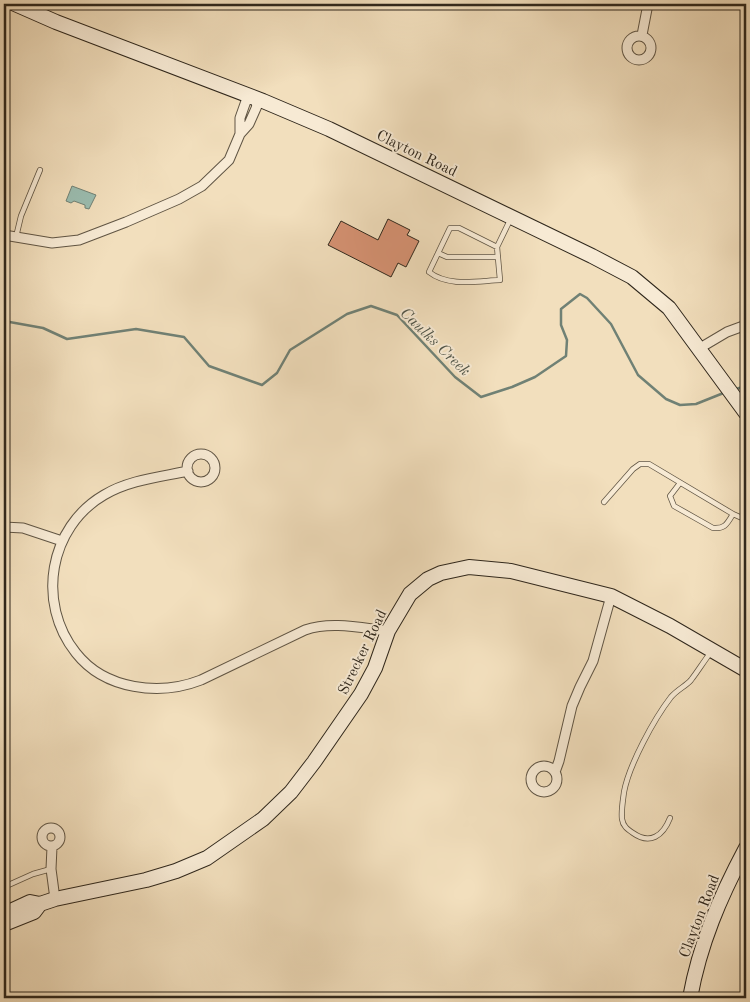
<svg xmlns="http://www.w3.org/2000/svg" width="750" height="1002" font-family="'Old Standard TT',serif">
	<rect width="100%" height="100%" fill="#f2dfbd"/>
	<filter id="stains"><feTurbulence type="fractalNoise" baseFrequency=".004" numOctaves="4"/><feColorMatrix values="0 0 0 0 .2 0 0 0 0 .09 0 0 0 0 .02 0 0 0 .5 -.17"/></filter>
	<radialGradient id="worn" r=".72"><stop offset=".6" stop-color="#630" stop-opacity="0"/><stop offset="1" stop-color="#630" stop-opacity=".3"/></radialGradient>
	<path fill="#9bbdb0" stroke="#708175" d="M 72,186 L 96,195 L 89,209 L 85,208 L 85,205 L 74,201 L 71,203 L 66,201 Z"/>
	<g fill="none" stroke-linecap="round" stroke-linejoin="round">
		<path stroke="#708175" stroke-width="2.5" d="M 4,321 L 43,328 L 67,339 L 136,329 L 184,337 L 209,366 L 262,385 L 277,373 L 290,350 L 347,314 L 371,306 L 397,315 L 455,377 L 481,397 L 512,387 L 535,377 L 566,356 L 567,340 L 561,325 L 561,309 L 580,294 L 587,298 L 611,324 L 638,375 L 666,399 L 680,405 L 696,404 L 726,392
			M 736,389 L 746,386"/>
	</g>
	<path fill="#d69273" stroke="#2f271c" d="M 388,219 L 410,230 L 407,235 L 419,241 L 406,267 L 398,263 L 391,277 L 328,245 L 341,221 L 378,240 Z"/>
	<g fill="none" stroke-linecap="round" stroke-linejoin="round">
		<g stroke="#605544" stroke-width="6">
			<path id="lane" d="M 16,237 L 21,216 L 40,170
				M 497,247 L 500,280 C 477,281 448,287 429,272 L 450,228 L 459,228 L 497,247 L 511,218
				M 438,253 L 447,257 L 498,257
				M 680,483 L 670,496 L 674,506 L 713,528 C 725,529 727,524 733,514
				M 604,502 L 633,469 L 640,464 L 649,464 L 733,514 L 742,518 L 746,518
				M 670,818 C 663,836 650,845 633,833 C 627,829 623,826 622,819 C 621,811 623,800 624,792 C 629,765 654,719 671,697 C 678,689 686,686 691,680 C 698,671 704,661 711,652
				M 4,887 L 33,874 L 51,869"/>
		</g>
		<g stroke="#605544" stroke-width="11">
			<path id="street" d="M 642,35 L 648,4
				M627 48a12 12 0 1 1 24 0a12 12 0 1 1-24 0Z
				M 4,235 L 52,243 L 79,240 L 126,222 L 179,199 L 202,186 L 229,160 L 240,134 L 240,118 L 246,101 L 254,98 L 257,106 L 249,124 L 240,134
				M 700,348 L 727,332 L 746,325
				M187 468a14 14 0 1 1 28 0a14 14 0 1 1-28 0Z
				M 188,471 C 160,477 129,480 104,495 C 49,527 36,603 76,653 C 105,690 160,696 201,680 L 305,630 C 331,621 361,628 388,631
				M 4,527 L 23,528 L 62,541
				M531 779a13 13 0 1 1 26 0a13 13 0 1 1-26 0Z
				M 555,772 L 559,761 L 572,706 L 580,687 L 593,661 L 611,596
				M42 837a9 9 0 1 1 18 0a9 9 0 1 1-18 0Z
				M 52,847 L 51,869 L 55,899"/>
		</g>
		<g stroke="#2f271c" stroke-width="16">
			<path id="secondary" d="M 15,4 L 56,22 L 263,101 L 329,129 L 592,256 L 632,277 L 669,308 L 746,413
				M 4,914 L 30,902 L 40,904 L 55,899 L 146,880 L 176,871 L 207,858 L 263,819 L 291,792 L 314,762 L 361,694 L 375,668 L 388,631 L 410,594 L 428,579 L 441,573 L 469,567 L 511,571 L 611,596 L 670,626 L 746,670
				M 4,924 L 34,912 L 40,904
				M 690,998 C 700,943 720,897 746,848"/>
		</g>
		<use href="#lane" stroke="#f7ead4" stroke-width="4.5"/>
		<use href="#street" stroke="#f7ead4" stroke-width="9"/>
		<use href="#secondary" stroke="#f7ead4" stroke-width="14"/>
	</g>
	<g text-anchor="middle" stroke-width="4" stroke-linejoin="round" paint-order="stroke">
		<g font-size="15" fill="#2f271c" stroke="#f7ead4">
			<text transform="translate(417 153) rotate(26)" y="5">Clayton Road</text>
			<text transform="translate(362 652) rotate(-64)" y="5">Strecker Road</text>
			<text transform="translate(699 916) rotate(-69)" y="5">Clayton Road</text>
		</g>
		<g font-size="16" font-style="italic" fill="#4f5448" stroke="#f7ead4">
			<text transform="translate(436 341) rotate(44)" y="6">Caulks Creek</text>
		</g>
	</g>
	<rect width="750" height="1002" fill="none" stroke="#f2dfbd" stroke-width="20"/>
	<rect x="5" y="5" width="740" height="992" fill="none" stroke="#2f271c" stroke-width="2.5"/>
	<rect x="10" y="10" width="730" height="982" fill="none" stroke="#2f271c"/>
	<rect width="100%" height="100%" filter="url(#stains)"/>
	<rect width="100%" height="100%" fill="url(#worn)"/>
</svg>
